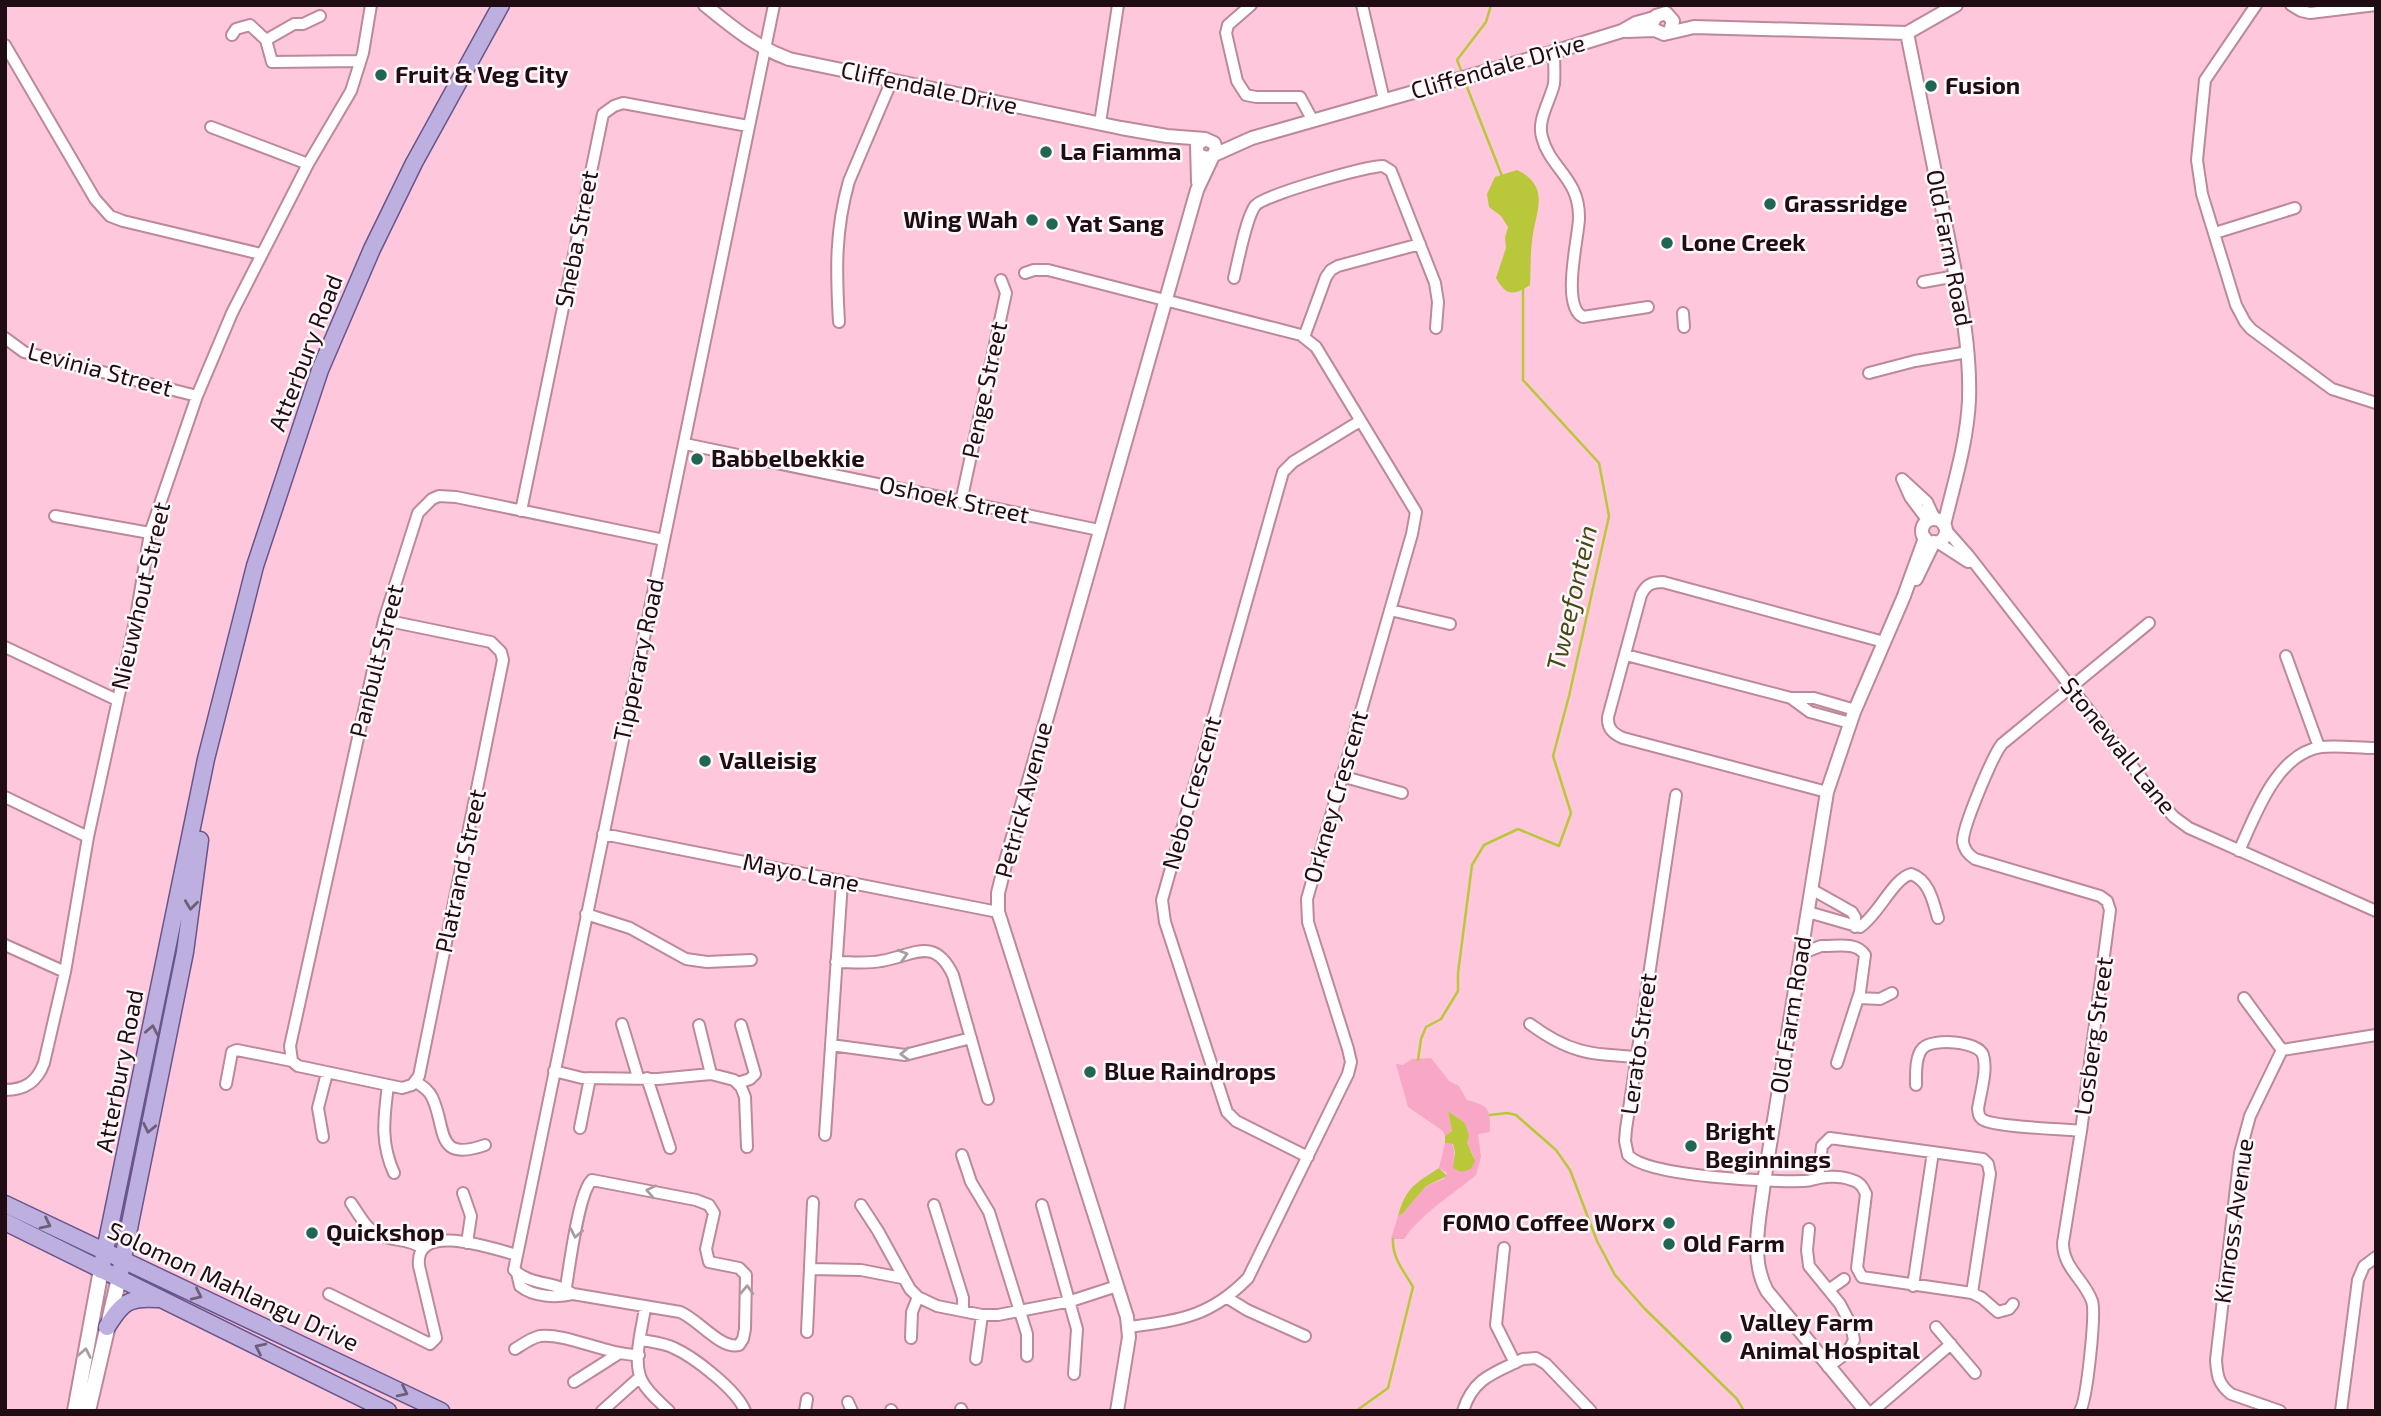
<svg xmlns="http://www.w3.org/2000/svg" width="2381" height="1416" font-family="'Exo 2',sans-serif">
	<rect width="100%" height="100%" fill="#ffc7db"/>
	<path fill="#f8a7c6" d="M 1431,1058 L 1449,1081 L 1459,1086 L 1467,1100 C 1490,1106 1490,1109 1490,1132 L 1478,1134 L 1481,1157 L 1476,1175 C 1451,1196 1423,1212 1404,1239 L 1391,1239 L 1398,1216 L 1403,1213 L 1426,1186 L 1444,1179 L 1447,1173 L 1439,1168 L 1445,1143 L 1452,1144 C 1458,1156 1448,1166 1461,1172 L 1474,1157 L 1467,1142 L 1465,1123 L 1448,1111 L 1452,1131 L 1445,1136 L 1443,1131 L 1408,1107 L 1396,1064 L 1403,1065 L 1412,1059 Z"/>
	<path fill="#b9c73b" d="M 1517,170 C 1552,187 1535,212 1532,241 C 1530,256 1531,271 1530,285 C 1513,296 1506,296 1496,278 L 1506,248 L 1505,238 L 1508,227 L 1501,216 L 1489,207 L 1487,194 L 1495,177 Z
		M 1448,1111 L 1465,1123 L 1469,1136 L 1467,1142 L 1475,1161 L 1471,1169 L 1461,1172 L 1453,1168 L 1455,1152 L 1453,1144 L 1445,1143 L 1445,1136 L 1452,1131 Z
		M 1439,1168 L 1447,1176 L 1426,1186 L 1403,1213 L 1398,1216 C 1406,1187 1416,1183 1439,1168 Z"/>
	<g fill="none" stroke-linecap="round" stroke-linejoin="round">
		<path stroke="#b9c73b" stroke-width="2.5" d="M 1463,75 L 1457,60 L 1486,22 L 1491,5
			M 1465,82 L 1502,176
			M 1418,1060 L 1421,1039 L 1426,1027 L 1441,1019 L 1458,991 L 1458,973 L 1472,865 L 1484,845 L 1518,829 L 1559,846 L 1571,813 L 1553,756 L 1569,696 L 1609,516 L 1599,463 L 1523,380 L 1523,287
			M 1490,1115 L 1507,1113 L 1516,1115 L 1556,1150 L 1570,1170 L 1597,1241 L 1615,1275 L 1644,1308 L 1737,1399 L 1744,1411
			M 1356,1411 L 1388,1388 L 1413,1287 C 1404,1271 1392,1258 1393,1239"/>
		<g stroke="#bc889b" stroke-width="14">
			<path id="minor" d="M 1251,5 L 1228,25 L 1226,33 L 1237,81 L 1246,95 L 1256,97 L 1300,97 L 1313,121
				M 1362,5 L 1384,100
				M 2256,5 L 2205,80 L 2197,160 L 2202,194 L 2236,305 L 2245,322 L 2251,329 L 2332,389 L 2376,403
				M 2291,5 L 2301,11 L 2310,13 L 2376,5
				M 232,35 L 236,29 L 250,25 L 266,40 L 272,62 L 360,61
				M 266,40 L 294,24 L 303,24 L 320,16
				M 5,45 L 95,199 L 110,216 L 123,221 L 261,254
				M 1554,52 C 1554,63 1555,74 1554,84 C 1550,101 1537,120 1542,137 C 1550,169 1580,178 1579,219 C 1578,240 1561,306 1583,317 L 1648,307
				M 1100,123 L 1118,5
				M 211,127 L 308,164
				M 2215,233 L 2295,208
				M 1025,273 L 1034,270 L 1048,270 L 1301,335 L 1316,347 L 1416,512 L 1412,534 L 1307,899 L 1308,922 L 1348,1049 L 1351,1062 L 1348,1074 L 1248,1278 C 1210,1317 1180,1320 1129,1327
				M 1234,278 C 1238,262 1246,218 1255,206 C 1263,195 1367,166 1383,166 L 1391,171 L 1435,283 L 1438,302 L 1436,328
				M 1923,282 L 1956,276
				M 1683,313 L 1684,327
				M 839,322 C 836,271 835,230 849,181 L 892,80
				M 1304,337 L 1326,277 L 1331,270 L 1338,266 L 1420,244
				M 5,338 L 24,352 L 197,396
				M 1869,373 L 1915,361 L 1968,352
				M 685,444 L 1099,530
				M 1902,479 L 1927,502 L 1935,519
				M 1902,479 L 1910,497 L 1928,521
				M 961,502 L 1006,293 L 1001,280
				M 521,511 L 603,114 L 614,106 L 623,103 L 748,126
				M 55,516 L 150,533
				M 1946,530 L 1969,556 L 2160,802 L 2174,817 L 2189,828 L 2376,911
				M 1937,542 L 1968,562
				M 1390,610 L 1450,624
				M 5,647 L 117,700
				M 1626,655 L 1791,698 L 1814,698 L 1855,710
				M 2286,656 L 2319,747
				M 1791,698 L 1810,712 L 1850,723
				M 1341,776 L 1402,793
				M 1827,792 L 1623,738 C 1614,734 1607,729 1608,717 L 1641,595 C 1646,585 1651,582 1663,582 L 1884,642
				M 1676,795 L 1626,1129 L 1625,1141 L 1628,1155 C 1647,1177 1772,1182 1804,1181 C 1810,1181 1814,1179 1819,1178 C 1830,1176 1842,1176 1852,1180 C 1860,1182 1863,1187 1866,1194 L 1857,1268 L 1862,1277 L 1972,1293 L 1982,1298 L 1998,1312 L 2009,1309 L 2013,1304
				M 5,797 L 88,837
				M 603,834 L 998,912
				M 2239,851 C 2255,816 2276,754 2321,747 C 2338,745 2358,748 2376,748
				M 1811,889 L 1852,912 L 1855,917 L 1855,927
				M 1808,912 L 1860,927 C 1879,914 1893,879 1911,874 C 1929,880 1933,901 1938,918
				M 586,914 L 630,928 L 686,959 L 707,962 L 751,960
				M 5,945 L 65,972
				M 1824,946 C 1838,946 1857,942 1865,955 L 1860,992 L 1837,1063
				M 1800,954 L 1821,946
				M 836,962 C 851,962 866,964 881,961 C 913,956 934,935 953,975 L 988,1099
				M 1859,998 L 1880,999 L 1892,993
				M 2244,998 L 2282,1050
				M 622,1024 L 638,1077
				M 1530,1024 C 1569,1053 1589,1054 1637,1057
				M 699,1025 L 711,1074
				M 831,1045 L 905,1055 L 971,1038
				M 292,1061 L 290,1046 L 384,620 L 418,513 L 432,499 L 439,496 L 456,497 L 664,540
				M 554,1071 L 582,1078 L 658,1079 L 711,1074 L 734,1080 L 741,1087 L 745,1097 L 747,1147
				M 647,1078 L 670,1148
				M 416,1082 C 422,1086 429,1090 432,1097 C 447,1128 434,1163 485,1145
				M 738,1083 L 750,1079 L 755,1074 L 741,1025
				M 226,1084 L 232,1052 L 237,1050 L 292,1061 L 298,1066 L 402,1088 L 412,1085 L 419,1076 L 503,660 L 501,652 L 491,642 L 384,620
				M 388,1085 C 384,1118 380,1142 394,1173
				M 1916,1085 C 1916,1074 1915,1056 1923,1048 C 1933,1038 1978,1041 1983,1055 C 1988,1070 1980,1094 1978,1109 C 1979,1114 1978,1116 1982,1119 C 1991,1127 2065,1129 2081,1131
				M 5,1090 C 25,1090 37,1082 44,1063 L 65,972 L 88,837 L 136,617 L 150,533 L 197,396 L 232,313 L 308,164 L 351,91 L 363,53 L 371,5
				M 580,1128 L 590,1078
				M 825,1135 L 842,882
				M 323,1137 L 318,1108 L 327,1073
				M 962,1155 L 971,1182 L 989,1212 L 1027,1334 L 1027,1356
				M 1308,1157 L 1236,1121 L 1227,1112 L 1165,922 L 1162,900 L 1283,472 L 1293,462 L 1360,421
				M 1818,1178 L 1822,1146 L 1830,1138 L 1983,1159 L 1988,1164 L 1990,1174 L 1972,1293
				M 463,1193 L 471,1216 L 467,1243
				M 351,1203 C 358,1213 366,1229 378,1234 C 392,1242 409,1238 422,1248
				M 861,1205 L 878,1231 L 910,1289 L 918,1297 L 937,1306 L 982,1315 L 998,1315 L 1071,1301 L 1117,1286
				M 934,1205 L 963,1298 L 963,1311
				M 1042,1205 L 1077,1329 L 1074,1374
				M 1809,1229 L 1807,1250 L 1809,1266 L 1840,1304 L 1851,1325 L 1854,1340 L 1848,1352 L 1828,1367
				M 1504,1248 L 1496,1325 L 1515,1363
				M 810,1269 L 861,1270 L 902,1278
				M 517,1273 L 520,1286 C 533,1297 557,1298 573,1294 L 680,1312 C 698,1319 721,1350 739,1345 L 743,1339 L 745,1329 L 746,1275 L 739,1268 L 709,1262 L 706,1249 L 714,1213 L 709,1205 L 696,1200 L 592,1180 C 578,1193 569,1271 565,1293
				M 1913,1286 L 1933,1152
				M 1830,1289 L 1844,1279
				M 329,1294 L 430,1344 L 436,1338 L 419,1266 C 414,1220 494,1249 517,1255
				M 573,1294 C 556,1281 531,1286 514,1270 L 774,5
				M 1226,1297 L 1247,1310 L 1305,1336
				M 645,1308 C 642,1329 632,1361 642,1381 C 648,1393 660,1402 669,1411
				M 1936,1327 L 1975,1373
				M 807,1332 L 813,1202
				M 911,1338 L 912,1312 L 918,1297
				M 641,1340 C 652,1342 664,1343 674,1348 C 694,1357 737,1390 745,1411
				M 515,1349 C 523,1344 531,1338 540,1336 C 567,1333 606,1355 639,1355
				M 976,1359 L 982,1315
				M 574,1382 L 618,1354
				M 848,1402 L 852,1411
				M 961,1409 L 962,1411
				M 891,1410 L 892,1411
				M 602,1411 L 640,1377
				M 805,1411 L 807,1399
				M 1463,1411 C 1473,1378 1494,1373 1523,1359 L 1536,1358 L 1546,1364 L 1591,1411
				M 1873,1411 L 1951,1344
				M 2080,1411 C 2087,1400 2096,1313 2092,1301 C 2084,1279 2063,1268 2063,1243 L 2081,1131 L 2110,910 L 2107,901 L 2100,896 L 1975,859 C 1969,855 1964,850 1963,842 C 1962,828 1993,755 2002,744 L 2149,623
				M 2280,1411 L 2231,1394 C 2218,1384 2217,1375 2216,1360 L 2240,1153 L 2250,1116 L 2282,1050 L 2376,1035
				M 2341,1411 L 2358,1280 L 2364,1266 L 2376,1257"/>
		</g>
		<g stroke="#bc889b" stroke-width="16">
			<path id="tertiary" d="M 705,5 C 732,27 756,47 789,59 L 1121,128 L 1167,136 L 1205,139
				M 1652,24 L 1656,16 L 1666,13 L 1673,21 L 1670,31
				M 1626,31 L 1655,30 L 1664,34 L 1694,27 L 1907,33 L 1956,5
				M 1907,33 C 1920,99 1933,165 1947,232 C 1958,287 1971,343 1969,400 C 1967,443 1954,483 1944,525
				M 1214,155 L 1252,138 L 1554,52 L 1622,31 L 1636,23 L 1654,18
				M 1198,182 L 1197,145 L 1205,139 L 1214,143 L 1216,149 L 1213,156 L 1206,158 L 1199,155
				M1922 531a12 12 0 1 1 24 0a12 12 0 1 1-24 0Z
				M 1916,579 L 1934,542
				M 1117,1411 L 1129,1337 L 1127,1317 L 1001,921 L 998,912 L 998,893 L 1005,865 L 1197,190 L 1213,156
				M 1866,1411 L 1767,1291 C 1749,1258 1760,1218 1764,1182 L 1827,792 L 1854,712 L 1904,596 L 1925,538"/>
		</g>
		<g stroke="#bc889b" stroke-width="18">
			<path id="secondary" d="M 75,1411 L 101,1270
				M 88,1411 L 119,1278"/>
		</g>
		<g stroke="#69558b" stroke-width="19">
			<path id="primary" d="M 5,1204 L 441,1411
				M 5,1222 L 388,1411
				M 101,1270 L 206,759 L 255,566 L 320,370 L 372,249 L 414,163 L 501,5
				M 119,1278 L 185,952 L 200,840
				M 107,1327 C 122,1303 128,1297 157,1299"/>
		</g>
		<use href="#minor" stroke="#fff" stroke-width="10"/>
		<use href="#tertiary" stroke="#fff" stroke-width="12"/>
		<use href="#secondary" stroke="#fff" stroke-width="14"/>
		<use href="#primary" stroke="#bdb0e0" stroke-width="16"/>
	</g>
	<defs><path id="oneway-chevron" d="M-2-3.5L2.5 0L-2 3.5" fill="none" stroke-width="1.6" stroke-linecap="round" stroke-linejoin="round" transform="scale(1.75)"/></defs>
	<g stroke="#6e5e7a">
		<use href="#oneway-chevron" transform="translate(191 905) rotate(97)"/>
		<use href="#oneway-chevron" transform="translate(152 1030) rotate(-79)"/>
		<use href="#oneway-chevron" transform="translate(149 1128) rotate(102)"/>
		<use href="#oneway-chevron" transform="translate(46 1224) rotate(26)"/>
		<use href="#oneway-chevron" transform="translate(197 1295) rotate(25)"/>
		<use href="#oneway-chevron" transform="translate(260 1348) rotate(-154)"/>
		<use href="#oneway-chevron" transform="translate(403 1392) rotate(26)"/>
	</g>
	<g stroke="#a69ea1">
		<use href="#oneway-chevron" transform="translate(903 955) rotate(-17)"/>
		<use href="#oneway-chevron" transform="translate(905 1054) rotate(178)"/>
		<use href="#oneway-chevron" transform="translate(651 1191) rotate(-168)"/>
		<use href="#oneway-chevron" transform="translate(576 1233) rotate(101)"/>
		<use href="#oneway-chevron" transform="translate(747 1290) rotate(-88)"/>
		<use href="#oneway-chevron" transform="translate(85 1353) rotate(-79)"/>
	</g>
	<g fill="#216555" stroke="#fef8fa" stroke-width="2.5">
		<circle cx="381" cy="75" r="7"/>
		<circle cx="1931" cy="86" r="7"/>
		<circle cx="1046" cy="152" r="7"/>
		<circle cx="1770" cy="204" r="7"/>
		<circle cx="1032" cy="220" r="7"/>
		<circle cx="1052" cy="224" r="7"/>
		<circle cx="1667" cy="243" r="7"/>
		<circle cx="697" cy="459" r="7"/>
		<circle cx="705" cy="761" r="7"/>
		<circle cx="1090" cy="1072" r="7"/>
		<circle cx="1691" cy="1146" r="7"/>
		<circle cx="1669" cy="1223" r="7"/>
		<circle cx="312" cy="1233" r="7"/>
		<circle cx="1669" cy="1244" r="7"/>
		<circle cx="1726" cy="1337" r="7"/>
	</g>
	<g text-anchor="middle" stroke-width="5" stroke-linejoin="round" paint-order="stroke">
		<g font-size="24" fill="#200d14" stroke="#fef8fa">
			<text transform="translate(1498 67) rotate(-16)" y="8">Cliffendale Drive</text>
			<text transform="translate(929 88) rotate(12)" y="8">Cliffendale Drive</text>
			<text transform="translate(577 239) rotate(-79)" y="8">Sheba Street</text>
			<text transform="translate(1949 248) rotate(79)" y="8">Old Farm Road</text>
			<text transform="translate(306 353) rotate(-69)" y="8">Atterbury Road</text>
			<text transform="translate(100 370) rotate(15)" y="8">Levinia Street</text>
			<text transform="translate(985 390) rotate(-78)" y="8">Penge Street</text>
			<text transform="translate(954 500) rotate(12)" y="8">Oshoek Street</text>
			<text transform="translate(141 596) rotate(-77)" y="8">Nieuwhout Street</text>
			<text transform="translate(639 660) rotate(-78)" y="8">Tipperary Road</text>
			<text transform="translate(377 661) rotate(-76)" y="8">Panbult Street</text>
			<text transform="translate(2118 746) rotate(51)" y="8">Stonewall Lane</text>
			<text transform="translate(1192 793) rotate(-74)" y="8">Nebo Crescent</text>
			<text transform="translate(1336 797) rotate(-74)" y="8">Orkney Crescent</text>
			<text transform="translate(1024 800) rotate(-75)" y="8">Petrick Avenue</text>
			<text transform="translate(461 871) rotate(-78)" y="8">Platrand Street</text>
			<text transform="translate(801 873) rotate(11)" y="8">Mayo Lane</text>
			<text transform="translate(1791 1015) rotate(-81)" y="8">Old Farm Road</text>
			<text transform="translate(2094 1036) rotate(-82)" y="8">Losberg Street</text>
			<text transform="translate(1639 1044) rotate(-82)" y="8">Lerato Street</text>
			<text transform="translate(120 1071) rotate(-79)" y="8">Atterbury Road</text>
			<text transform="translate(2234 1221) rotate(-82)" y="8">Kinross Avenue</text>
			<text transform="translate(233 1287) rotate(25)" y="8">Solomon Mahlangu Drive</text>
		</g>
		<g font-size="24" font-weight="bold" fill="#200d14" stroke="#fef8fa" text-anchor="start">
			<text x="395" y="83">Fruit &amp; Veg City</text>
			<text x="1945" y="94">Fusion</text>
			<text x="1060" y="160">La Fiamma</text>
			<text x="1784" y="212">Grassridge</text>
			<text x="1018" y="228" text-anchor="end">Wing Wah</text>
			<text x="1066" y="232">Yat Sang</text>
			<text x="1681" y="251">Lone Creek</text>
			<text x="711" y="467">Babbelbekkie</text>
			<text x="719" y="769">Valleisig</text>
			<text x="1104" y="1080">Blue Raindrops</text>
			<text x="1705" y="1140">Bright<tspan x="1705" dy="28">Beginnings</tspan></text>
			<text x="1655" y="1231" text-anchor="end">FOMO Coffee Worx</text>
			<text x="326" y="1241">Quickshop</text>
			<text x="1683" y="1252">Old Farm</text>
			<text x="1740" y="1331">Valley Farm<tspan x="1740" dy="28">Animal Hospital</tspan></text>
		</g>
		<g font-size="26" font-style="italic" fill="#444a14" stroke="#fef8fa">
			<text transform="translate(1572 598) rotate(-77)" y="9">Tweefontein</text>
		</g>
	</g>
	<rect width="2381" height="1416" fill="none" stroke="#200d14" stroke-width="14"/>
</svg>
